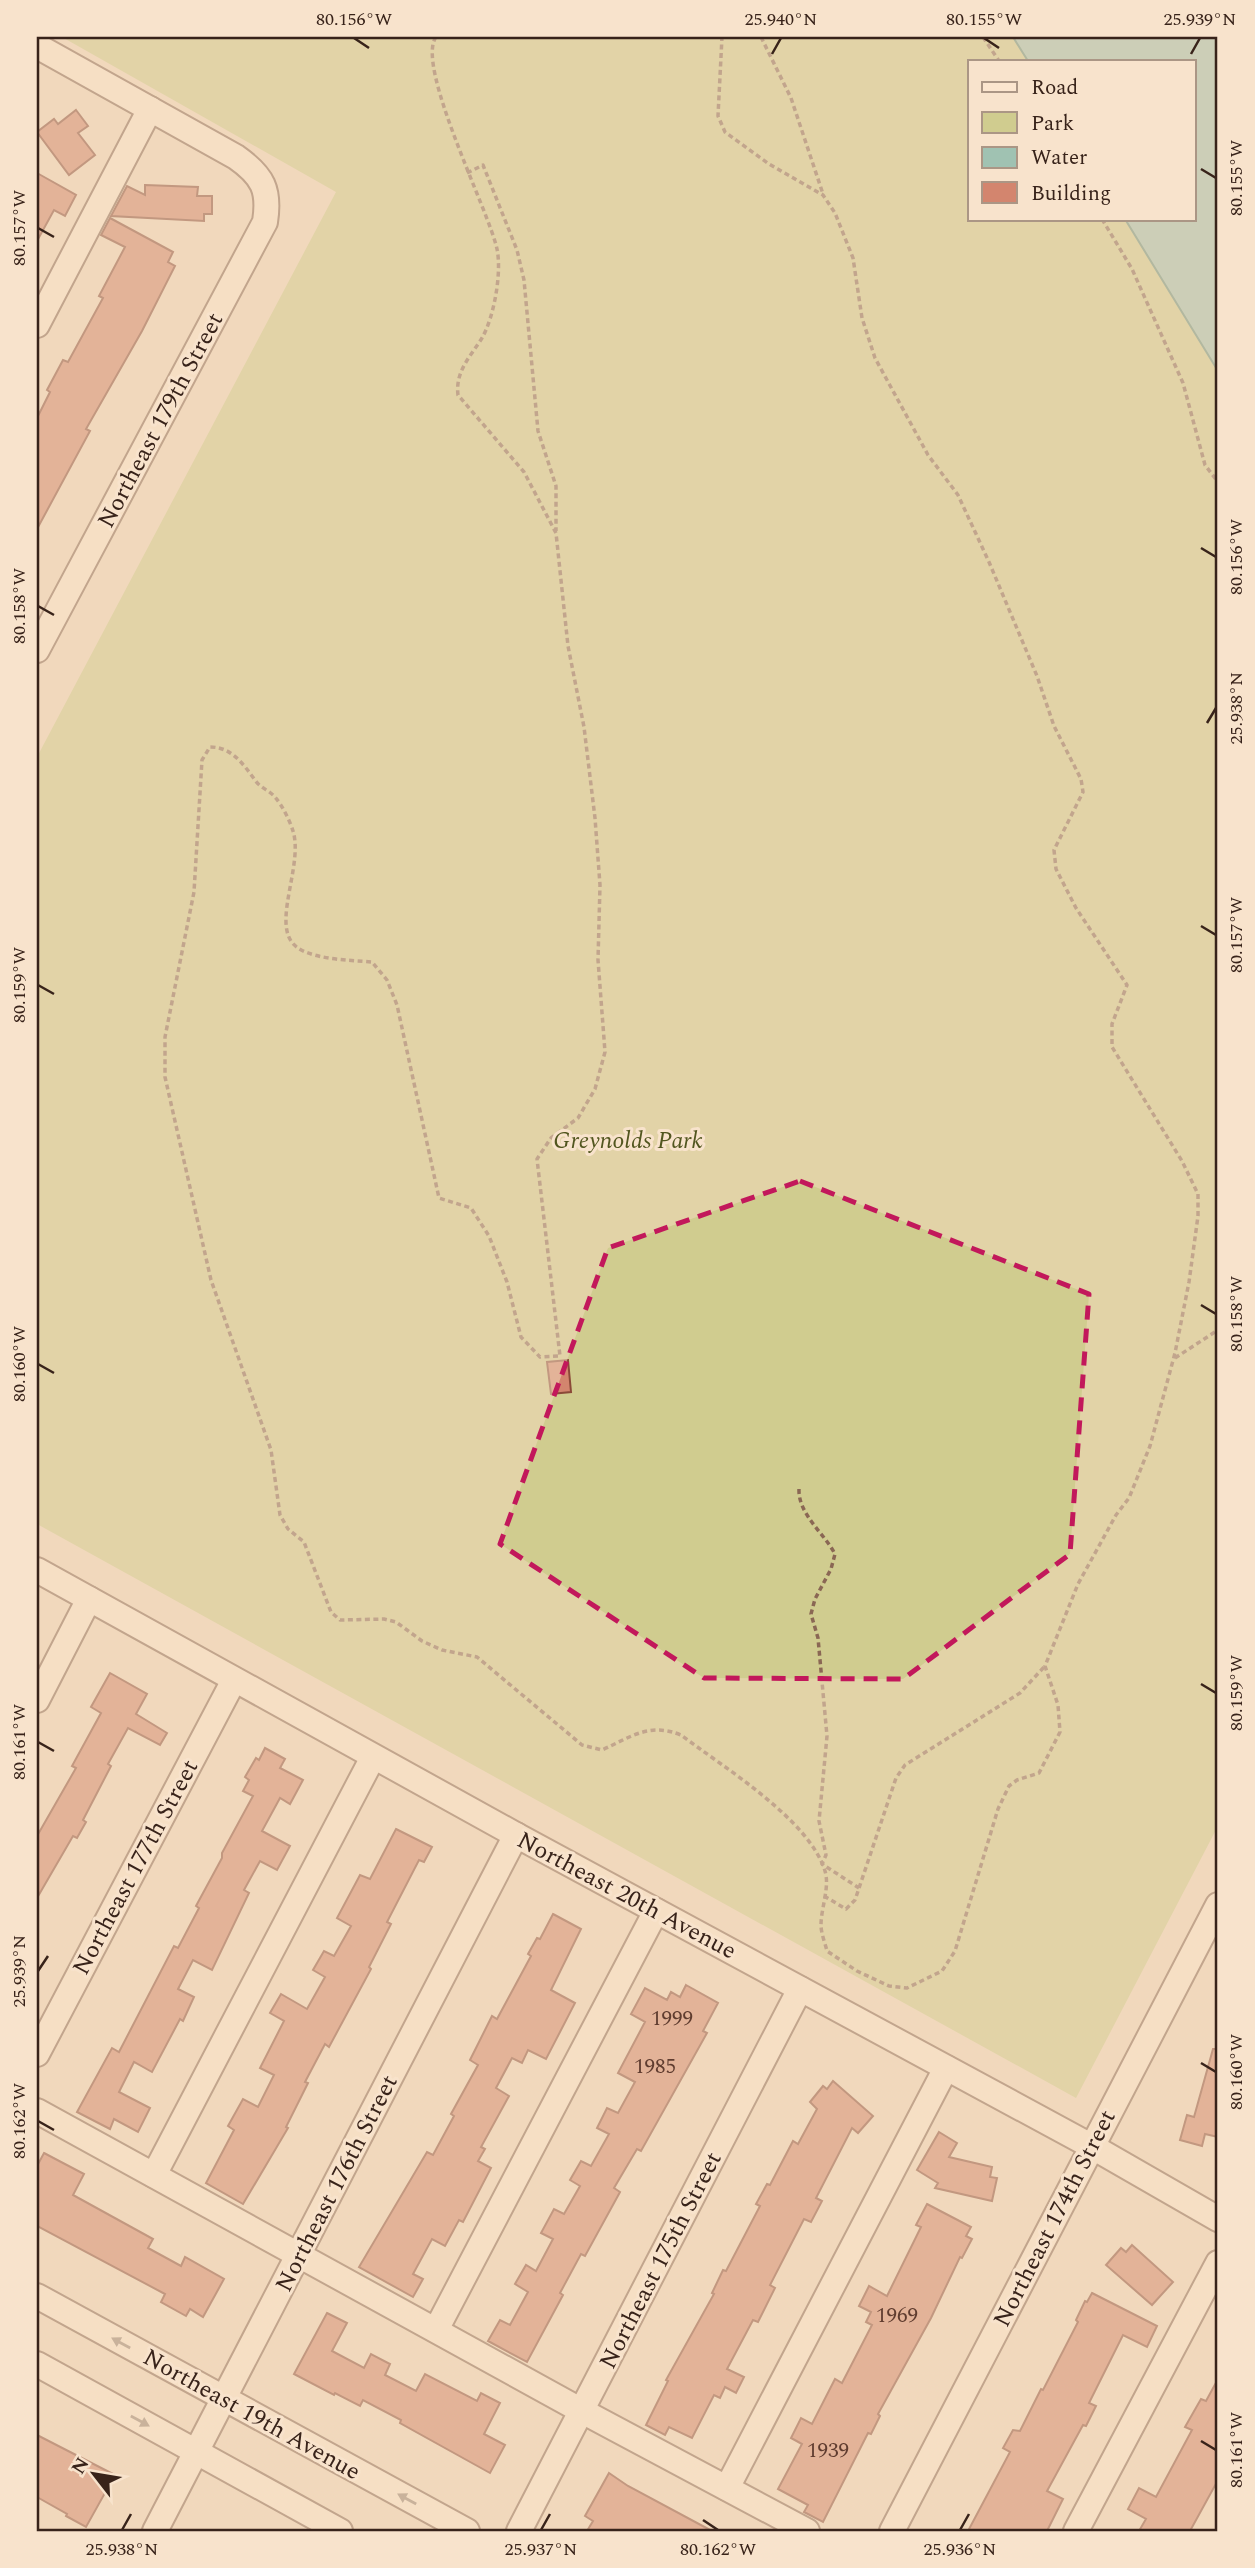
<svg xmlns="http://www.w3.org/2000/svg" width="1255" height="2568" font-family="Spectral,serif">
<rect width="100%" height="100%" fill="#f1d8bc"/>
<path fill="#d0cc8f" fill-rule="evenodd" d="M 62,37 L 1218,37 L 1218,1826 L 1076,2098 L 37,1524 L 37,757 L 336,192 ZM 970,61 L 1194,61 L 1194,219 L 970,219 Z"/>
<path fill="#a0c2b2" stroke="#67907e" stroke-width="2" d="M 1013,37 L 1218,37 L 1218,371 L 1125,219 L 1194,219 L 1194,61 L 1028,61 Z"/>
<g fill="#d3856e" stroke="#8b4938" stroke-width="2">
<path d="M 76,110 L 88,126 L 78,133 L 95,155 L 69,175 L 37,132 L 54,119 L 58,124 Z"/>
<path d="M 37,173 L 76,195 L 65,216 L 54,210 L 37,241 Z"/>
<path d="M 145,185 L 198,187 L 197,196 L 212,196 L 212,214 L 204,214 L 204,221 L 111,216 L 127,186 L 145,195 Z"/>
<path d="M 110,218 L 173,252 L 168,262 L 175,266 L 142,331 L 86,429 L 90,431 L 37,529 L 37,418 L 50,392 L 47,390 L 63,360 L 68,362 L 103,298 L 99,296 L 125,247 L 101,235 Z"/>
<path d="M 568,1360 L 571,1392 L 551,1394 L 547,1362 Z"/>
<path d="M 110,1673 L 147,1694 L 136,1714 L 167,1733 L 160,1745 L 128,1728 L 108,1764 L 111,1766 L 83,1820 L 86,1822 L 77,1838 L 73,1836 L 37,1898 L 37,1836 L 76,1768 L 72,1766 L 101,1713 L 91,1707 Z"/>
<path d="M 265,1748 L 285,1759 L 280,1768 L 303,1780 L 290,1804 L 280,1798 L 262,1831 L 290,1846 L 277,1870 L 260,1861 L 244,1890 L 249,1893 L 212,1970 L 193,1960 L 178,1989 L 194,1997 L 183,2021 L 180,2019 L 152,2072 L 134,2062 L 119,2092 L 150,2108 L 138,2132 L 114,2119 L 110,2129 L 77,2112 L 112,2048 L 119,2052 L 174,1946 L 178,1948 L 199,1908 L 196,1906 L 222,1858 L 222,1853 L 253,1796 L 243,1791 L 249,1780 L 245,1777 L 256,1758 L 259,1760 Z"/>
<path d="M 396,1829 L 432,1847 L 424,1862 L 419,1860 L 387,1922 L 391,1924 L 369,1967 L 371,1969 L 329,2047 L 325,2044 L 305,2082 L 308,2083 L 286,2127 L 288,2128 L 243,2204 L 206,2183 L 234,2130 L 228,2126 L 243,2099 L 258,2107 L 274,2075 L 260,2068 L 284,2021 L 270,2013 L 281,1994 L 307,2009 L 325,1977 L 313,1970 L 324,1951 L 334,1956 L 351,1926 L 337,1918 L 360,1875 L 370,1879 Z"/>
<path d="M 553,1914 L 581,1929 L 551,1990 L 575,2003 L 546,2059 L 528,2050 L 522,2063 L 512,2058 L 496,2088 L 509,2096 L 481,2147 L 485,2149 L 478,2161 L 491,2168 L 463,2222 L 459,2220 L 445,2246 L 432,2239 L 413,2274 L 423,2279 L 413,2297 L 359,2267 L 427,2152 L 433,2155 L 454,2116 L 451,2114 L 478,2065 L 470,2060 L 492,2016 L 497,2019 L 531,1956 L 528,1954 L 537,1938 L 540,1939 Z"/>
<path d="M 686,1985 L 718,2003 L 703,2031 L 707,2033 L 641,2151 L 637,2149 L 614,2188 L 620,2192 L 585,2256 L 581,2254 L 560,2293 L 563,2295 L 527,2362 L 488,2341 L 500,2320 L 510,2325 L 528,2292 L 515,2284 L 526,2265 L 536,2271 L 553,2239 L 541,2233 L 554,2209 L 564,2214 L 580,2186 L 570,2180 L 581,2161 L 591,2166 L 609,2134 L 597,2128 L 607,2108 L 618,2113 L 635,2082 L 618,2073 L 645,2022 L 631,2014 L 645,1988 L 667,2000 L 671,1992 L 680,1997 Z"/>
<path d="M 1213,2049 L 1218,2049 L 1218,2137 L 1205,2134 L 1202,2146 L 1180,2140 L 1187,2115 L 1194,2117 Z"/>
<path d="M 833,2081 L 873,2116 L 858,2133 L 852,2128 L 816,2198 L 822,2201 L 811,2222 L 804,2219 L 770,2285 L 775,2288 L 758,2322 L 753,2320 L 727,2369 L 744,2377 L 736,2393 L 725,2387 L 720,2398 L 714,2395 L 692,2438 L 669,2427 L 665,2435 L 646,2425 L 668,2381 L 666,2380 L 714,2294 L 712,2293 L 723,2270 L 726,2271 L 760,2206 L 756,2204 L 767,2184 L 770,2185 L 793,2141 L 798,2144 L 817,2109 L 810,2102 L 823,2086 L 827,2089 Z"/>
<path d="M 939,2132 L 957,2143 L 949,2157 L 992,2167 L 990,2177 L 997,2178 L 992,2201 L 935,2188 L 938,2183 L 917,2170 Z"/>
<path d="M 44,2153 L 84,2174 L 73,2195 L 153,2239 L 148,2248 L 181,2266 L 185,2257 L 224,2279 L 203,2317 L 190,2309 L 186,2316 L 161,2302 L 165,2294 L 37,2226 L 37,2166 Z"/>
<path d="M 927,2204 L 971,2227 L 966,2236 L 972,2239 L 962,2258 L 960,2257 L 931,2318 L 878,2414 L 880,2416 L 871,2434 L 868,2433 L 823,2522 L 804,2512 L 808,2505 L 778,2489 L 802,2444 L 791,2438 L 801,2418 L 812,2424 L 835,2379 L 842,2383 L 872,2325 L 866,2322 L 871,2312 L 859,2306 L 869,2286 L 887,2296 L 921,2227 L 916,2225 Z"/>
<path d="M 1132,2245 L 1173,2282 L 1152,2305 L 1106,2265 L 1121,2248 L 1126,2252 Z"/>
<path d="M 1092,2293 L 1157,2326 L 1147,2347 L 1123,2335 L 1089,2403 L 1096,2406 L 1086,2426 L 1083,2425 L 1047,2491 L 1063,2499 L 1047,2531 L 968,2531 L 1010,2452 L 1003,2448 L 1013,2430 L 1020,2431 L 1041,2389 L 1043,2390 L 1078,2322 L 1076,2320 L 1085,2301 L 1087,2302 Z"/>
<path d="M 327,2313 L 347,2323 L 332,2351 L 364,2368 L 371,2354 L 390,2364 L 385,2375 L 416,2391 L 425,2374 L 477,2401 L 481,2393 L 500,2403 L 484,2434 L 505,2445 L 490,2473 L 400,2423 L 401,2420 L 363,2400 L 360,2406 L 335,2393 L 334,2395 L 294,2374 Z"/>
<path d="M 1218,2379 L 1218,2480 L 1190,2531 L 1139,2531 L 1146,2519 L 1128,2509 L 1139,2488 L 1156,2497 L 1192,2430 L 1185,2427 L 1201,2399 L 1206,2401 Z"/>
<path d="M 37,2435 L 115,2475 L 86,2527 L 66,2516 L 67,2514 L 37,2497 Z"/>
<path d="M 609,2473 L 628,2486 L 712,2531 L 587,2531 L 593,2521 L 585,2516 Z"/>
</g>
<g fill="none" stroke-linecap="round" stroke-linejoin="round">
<defs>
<g id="minor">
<path d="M 37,46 L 236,157 C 263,176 270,190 265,222 L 37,650"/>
<path d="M 37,325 L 150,109"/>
<path d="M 37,1570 L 516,1835 L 1091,2146 L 1218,2219"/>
<path d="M 37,1700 L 89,1599"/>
<path d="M 37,2054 L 234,1680"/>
<path d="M 37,2111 L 582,2411 L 807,2531"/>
<path d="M 154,2175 L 373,1757"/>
<path d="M 37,2296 L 467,2531"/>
<path d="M 436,2330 L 656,1911"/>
<path d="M 37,2364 L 340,2531"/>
<path d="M 727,2488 L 946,2068"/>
<path d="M 155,2531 L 516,1835"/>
<path d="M 519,2531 L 800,1989"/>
<path d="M 892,2531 L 1218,1905"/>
<path d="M 1076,2531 L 1218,2263"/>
</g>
</defs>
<use href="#minor" stroke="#8a6754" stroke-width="28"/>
<g stroke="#8a6754" stroke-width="3.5" stroke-dasharray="5 3.5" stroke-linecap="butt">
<path d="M 436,37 C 415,66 489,211 497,249 C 502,273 494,317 482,338 C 471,356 455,371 458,395 L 524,472 L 556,533 L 568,646 L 584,727 L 595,818 L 600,885 L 598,960 L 605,1052 L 595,1089 L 578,1118 L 551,1138 L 537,1159 L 560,1356 L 540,1357 L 521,1337 L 507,1282 L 489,1236 L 471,1208 L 439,1198 L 397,1005 L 387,980 L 372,962 C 350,960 303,960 291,941 C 275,917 303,863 293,831 C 290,821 282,805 275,797 C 269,790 260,788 255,780 C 243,764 232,747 210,747 L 202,760 L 194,892 L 165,1037 L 165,1077 L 211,1280 L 271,1450 L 280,1515 L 288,1529 L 304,1542 L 331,1612 L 340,1620 L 384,1619 L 396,1622 L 422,1641 L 442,1650 L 477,1657 L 582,1745 L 602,1750 C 631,1737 649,1722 681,1735 C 723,1767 809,1819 825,1871 C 830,1887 821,1908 821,1925 C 821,1933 825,1943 827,1951 L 857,1971 L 889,1986 L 907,1988 L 942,1971 L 955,1951 L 998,1809 L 1009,1786 L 1017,1780 L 1039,1773 L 1060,1732 L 1058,1705 L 1045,1666 L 1078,1584 L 1116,1515 L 1129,1498 L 1150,1446 L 1175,1353 L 1189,1282 L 1198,1216 L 1198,1194 L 1182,1161 L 1112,1047 L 1112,1024 L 1127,985 L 1076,908 L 1056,869 L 1054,850 L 1083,792 L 1081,779 L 1054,726 L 1037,676 L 989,562 L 958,495 L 928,455 L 875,358 L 862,318 L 853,258 L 835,213 L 823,195 L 769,164 L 725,132 L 718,116 L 722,37"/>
<path d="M 761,37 L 791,98 L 823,194"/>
<path d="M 983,37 L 999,61"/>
<path d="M 467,173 L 483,165 L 517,250 L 524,280 L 538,431 L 556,486 L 556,531"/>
<path d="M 1102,219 L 1132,269 L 1183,383 L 1205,465 L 1218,482"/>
<path d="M 1175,1358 L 1218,1330"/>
<path d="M 799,1489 C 798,1514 824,1533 835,1554 L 831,1569 L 815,1599 L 811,1614 L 818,1638 L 827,1736 L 819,1821 L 826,1855 L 822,1864 L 859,1888"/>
<path d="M 824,1896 L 846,1909 L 855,1900 L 896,1778 L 905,1765 L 1020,1693 L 1045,1666"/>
</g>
<use href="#minor" stroke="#fce6cf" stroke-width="24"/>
</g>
<defs><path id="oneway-solid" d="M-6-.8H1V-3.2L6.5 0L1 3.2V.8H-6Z" transform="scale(1.75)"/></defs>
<g fill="#9a8474">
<use href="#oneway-solid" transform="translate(121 2343) rotate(-151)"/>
<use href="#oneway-solid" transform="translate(140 2421) rotate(29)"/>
<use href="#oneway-solid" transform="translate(407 2499) rotate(-151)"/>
</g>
<path d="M0 0H1255V2568H0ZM 800,1181 L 1089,1294 L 1070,1554 L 903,1679 L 704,1678 L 500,1544 L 608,1248 Z" fill="#f1d8bc" fill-opacity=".55" fill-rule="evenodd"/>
<path fill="none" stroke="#c2185b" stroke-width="5" stroke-dasharray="14 9" stroke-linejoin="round" d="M 800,1181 L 1089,1294 L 1070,1554 L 903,1679 L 704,1678 L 500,1544 L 608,1248 Z"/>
<path fill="none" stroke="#38231a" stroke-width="2.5" d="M 354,38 L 369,48M 984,38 L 999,48M 772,54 L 781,38M 1191,54 L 1200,38M 1201,169 L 1216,178M 38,228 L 54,237M 1201,548 L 1216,557M 38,606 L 54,615M 1207,723 L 1216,708M 1201,926 L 1216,935M 38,985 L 54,994M 1201,1305 L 1216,1314M 38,1364 L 54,1373M 1201,1684 L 1216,1693M 38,1742 L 54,1751M 38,1971 L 48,1956M 1201,2063 L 1216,2072M 38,2121 L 54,2130M 1201,2441 L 1216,2450M 703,2520 L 718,2530M 122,2530 L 131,2514M 541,2530 L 550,2514M 960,2530 L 969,2514"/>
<g text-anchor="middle" stroke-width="6" stroke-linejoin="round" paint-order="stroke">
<g font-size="21" fill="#5f3c2f">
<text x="672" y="2025">1999</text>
<text x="655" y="2073">1985</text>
<text x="897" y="2322">1969</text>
<text x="828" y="2457">1939</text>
</g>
<g font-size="24" fill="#38231a" stroke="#f8e3cc">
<text transform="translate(160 420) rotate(-62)" y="8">Northeast 179th Street</text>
<text transform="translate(135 1867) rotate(-62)" y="8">Northeast 177th Street</text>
<text transform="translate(627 1895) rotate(28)" y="8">Northeast 20th Avenue</text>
<text transform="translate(336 2183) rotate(-63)" y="8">Northeast 176th Street</text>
<text transform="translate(1054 2218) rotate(-63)" y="8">Northeast 174th Street</text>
<text transform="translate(660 2260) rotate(-63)" y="8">Northeast 175th Street</text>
<text transform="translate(252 2414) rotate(29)" y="8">Northeast 19th Avenue</text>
</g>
<g font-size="24" font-style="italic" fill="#52561f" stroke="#f8e3cc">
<text x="628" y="1148">Greynolds Park</text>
</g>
</g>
<rect width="1255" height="2568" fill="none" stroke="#f8e3cc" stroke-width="77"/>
<rect x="968" y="60" width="228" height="161" fill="#f8e3cc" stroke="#ab9685" stroke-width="2"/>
<rect x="982" y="82" width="35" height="10" fill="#fce6cf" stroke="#ab9685" stroke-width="2"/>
<text x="1031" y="94" font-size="21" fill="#38231a">Road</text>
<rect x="982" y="112" width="35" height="21" fill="#d0cc8f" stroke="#ab9685" stroke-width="2"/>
<text x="1031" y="130" font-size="21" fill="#38231a">Park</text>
<rect x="982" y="147" width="35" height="21" fill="#a0c2b2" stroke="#ab9685" stroke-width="2"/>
<text x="1031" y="164" font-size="21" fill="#38231a">Water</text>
<rect x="982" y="182" width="35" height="21" fill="#d3856e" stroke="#ab9685" stroke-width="2"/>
<text x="1031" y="200" font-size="21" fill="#38231a">Building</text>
<g transform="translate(94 2474) rotate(301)" stroke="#f8e3cc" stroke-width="5" paint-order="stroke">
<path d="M0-5L12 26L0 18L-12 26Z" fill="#38231a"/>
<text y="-10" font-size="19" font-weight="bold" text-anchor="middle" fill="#38231a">N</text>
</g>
<rect x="38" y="38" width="1178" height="2492" fill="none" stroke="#38231a" stroke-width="2.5"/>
<g font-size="18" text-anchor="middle" fill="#38231a">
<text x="354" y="25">80.156°W</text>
<text x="781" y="25">25.940°N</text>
<text x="984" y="25">80.155°W</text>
<text x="1200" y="25">25.939°N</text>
<text transform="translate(1236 178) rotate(-90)" y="6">80.155°W</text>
<text transform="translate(19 228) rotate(-90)" y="6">80.157°W</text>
<text transform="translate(1236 557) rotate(-90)" y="6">80.156°W</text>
<text transform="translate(19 606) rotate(-90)" y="6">80.158°W</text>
<text transform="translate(1236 708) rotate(-90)" y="6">25.938°N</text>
<text transform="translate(1236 935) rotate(-90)" y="6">80.157°W</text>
<text transform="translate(19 985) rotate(-90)" y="6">80.159°W</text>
<text transform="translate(1236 1314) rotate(-90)" y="6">80.158°W</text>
<text transform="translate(19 1364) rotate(-90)" y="6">80.160°W</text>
<text transform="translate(1236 1693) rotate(-90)" y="6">80.159°W</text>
<text transform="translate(19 1742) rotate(-90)" y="6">80.161°W</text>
<text transform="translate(19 1971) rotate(-90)" y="6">25.939°N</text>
<text transform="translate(1236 2072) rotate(-90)" y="6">80.160°W</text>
<text transform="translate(19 2121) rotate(-90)" y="6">80.162°W</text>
<text transform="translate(1236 2450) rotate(-90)" y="6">80.161°W</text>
<text x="122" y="2555">25.938°N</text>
<text x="541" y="2555">25.937°N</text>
<text x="718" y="2555">80.162°W</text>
<text x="960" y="2555">25.936°N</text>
</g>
</svg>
